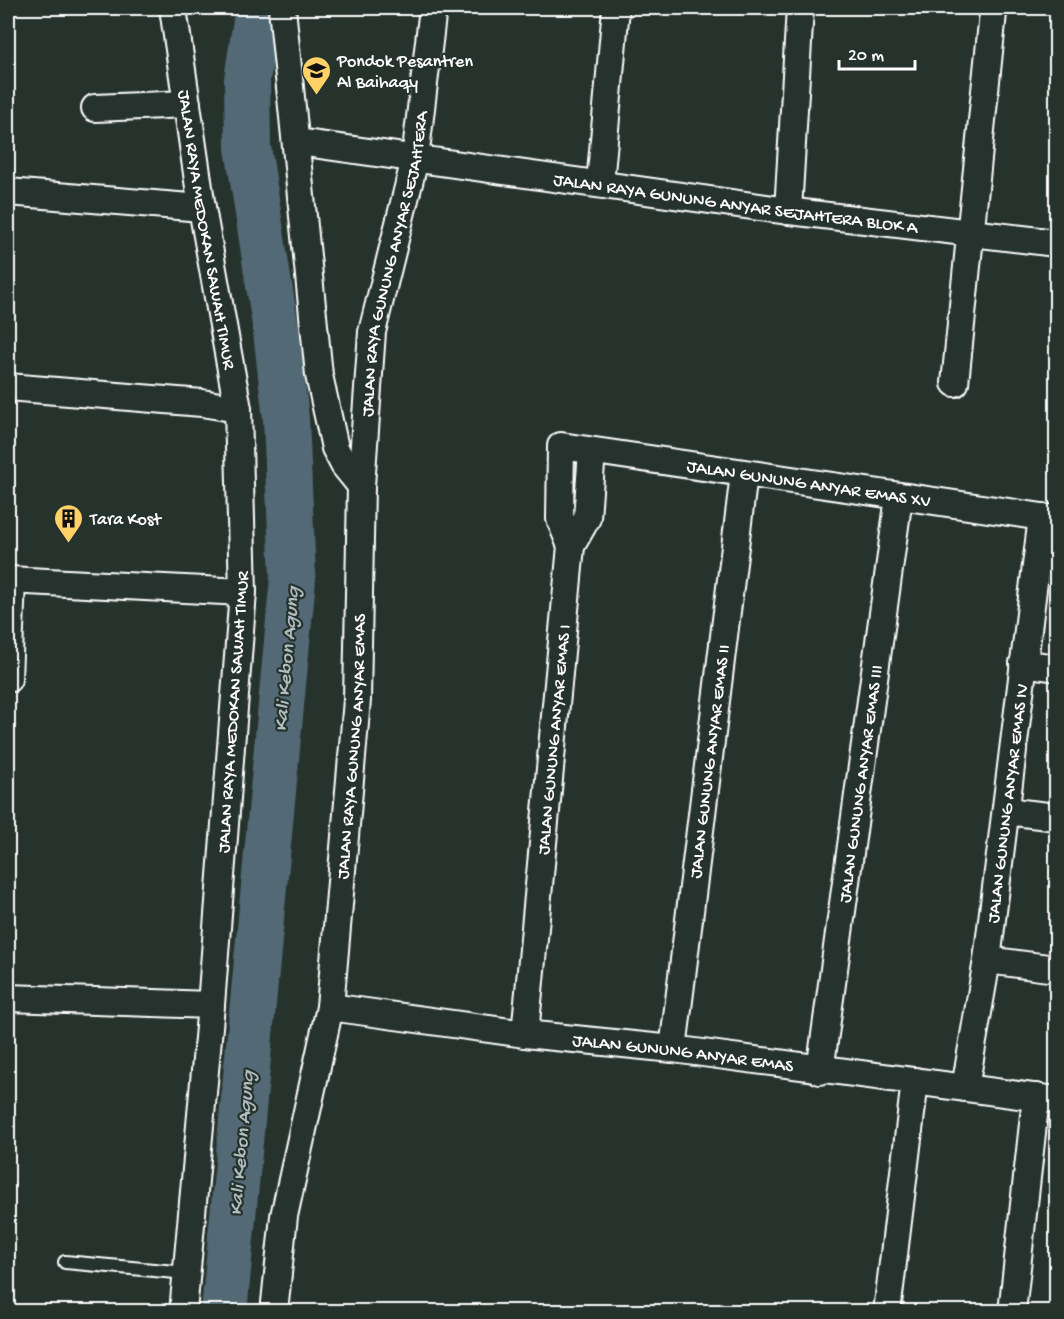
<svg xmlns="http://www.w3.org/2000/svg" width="1064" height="1319" font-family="'Gochi Hand',sans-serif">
<rect width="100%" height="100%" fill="#26332d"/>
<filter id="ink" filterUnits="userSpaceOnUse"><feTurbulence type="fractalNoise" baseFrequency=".0167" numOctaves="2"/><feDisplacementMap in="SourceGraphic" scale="12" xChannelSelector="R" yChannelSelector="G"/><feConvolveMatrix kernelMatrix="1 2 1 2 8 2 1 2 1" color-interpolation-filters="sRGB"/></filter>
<g filter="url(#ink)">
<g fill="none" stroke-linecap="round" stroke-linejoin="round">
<path stroke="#526a76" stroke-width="46" d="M 224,1312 L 293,578 L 286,419 L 276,331 L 248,147 L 247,80 L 258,8"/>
<defs>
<path id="service" d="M 65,1262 L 187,1273"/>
<g id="minor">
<path id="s1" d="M 173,8 L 202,208 L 238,409 L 243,592 L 211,1005 L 183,1312"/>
<path d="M 282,8 L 319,375 L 335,448 L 344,465 L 361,486"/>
<path d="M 95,108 L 187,104"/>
<path id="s2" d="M 298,142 L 788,211 L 1056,243"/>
<path d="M 600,184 L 616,8"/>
<path d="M 8,192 L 202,208"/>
<path d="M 788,211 L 800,8"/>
<path d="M 955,383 L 993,13"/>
<path d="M 8,387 L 202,403 L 238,409"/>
<path d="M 571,546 L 587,518 L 592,451"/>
<path d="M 8,580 L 243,592"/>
<path d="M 1023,663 L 1056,668"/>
<path d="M 8,679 L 12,580"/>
<path d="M 1006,811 L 1056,817"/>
<path d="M 987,960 L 1056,969"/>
<path d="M 8,998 L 211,1005"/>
<path id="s3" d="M 330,1007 L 525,1034 L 673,1049 L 1056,1100"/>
<path id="s4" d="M 525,1034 L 571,546 L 560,519 L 561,446 L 1056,519"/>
<path id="s5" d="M 673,1049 L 744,474"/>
<path id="s6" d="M 820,1071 L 899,497"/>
<path id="s7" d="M 965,1088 L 987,960 L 1042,517"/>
<path id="s8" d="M 274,1312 L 284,1216 L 330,1007 L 357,700 L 361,486 L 372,332 L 415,159 L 433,8"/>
<path d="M 887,1312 L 915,1081"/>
<path d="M 1012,1312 L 1036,1097"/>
</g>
</defs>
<use href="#service" stroke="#fff" stroke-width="16"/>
<use href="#minor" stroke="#fff" stroke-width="30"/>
<use href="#service" stroke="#26332d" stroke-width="12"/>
<use href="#minor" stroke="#26332d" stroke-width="26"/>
</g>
</g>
<defs>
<symbol id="school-pin" viewBox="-11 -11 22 30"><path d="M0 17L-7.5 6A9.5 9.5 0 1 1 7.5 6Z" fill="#ffd166" stroke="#26332d"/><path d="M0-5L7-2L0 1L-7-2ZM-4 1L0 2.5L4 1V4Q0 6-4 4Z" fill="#111"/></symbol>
<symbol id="building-pin" viewBox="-11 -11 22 30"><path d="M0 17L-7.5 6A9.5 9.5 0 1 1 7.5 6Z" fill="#ffd166" stroke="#26332d"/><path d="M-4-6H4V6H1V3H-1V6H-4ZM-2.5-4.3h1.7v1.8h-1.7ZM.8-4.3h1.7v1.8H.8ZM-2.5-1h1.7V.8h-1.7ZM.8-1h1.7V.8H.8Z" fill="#111"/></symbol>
</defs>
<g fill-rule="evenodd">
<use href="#school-pin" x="300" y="54" width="33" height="45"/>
<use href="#building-pin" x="52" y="502" width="33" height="45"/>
</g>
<g text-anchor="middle" stroke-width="4.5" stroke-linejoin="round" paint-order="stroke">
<g font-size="18" fill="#fff" stroke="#26332d" text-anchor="start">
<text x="337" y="66">Pondok Pesantren<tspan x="337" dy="21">Al Baihaqy</tspan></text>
<text x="90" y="524">Tara Kost</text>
</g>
<g font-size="18" fill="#fff" stroke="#26332d">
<text dy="6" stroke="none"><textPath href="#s2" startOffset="442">JALAN RAYA GUNUNG ANYAR SEJAHTERA BLOK A</textPath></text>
<text dy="6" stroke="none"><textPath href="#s1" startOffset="224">JALAN RAYA MEDOKAN SAWAH TIMUR</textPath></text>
<text dy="6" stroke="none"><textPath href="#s8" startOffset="1058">JALAN RAYA GUNUNG ANYAR SEJAHTERA</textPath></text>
<text dy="6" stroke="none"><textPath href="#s4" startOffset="843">JALAN GUNUNG ANYAR EMAS XV</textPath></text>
<text transform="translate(232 712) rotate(-86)" y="6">JALAN RAYA MEDOKAN SAWAH TIMUR</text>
<text dy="6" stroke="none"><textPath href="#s4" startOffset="296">JALAN GUNUNG ANYAR EMAS I</textPath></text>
<text dy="6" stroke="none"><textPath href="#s8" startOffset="572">JALAN RAYA GUNUNG ANYAR EMAS</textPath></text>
<text dy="6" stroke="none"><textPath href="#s5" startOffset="290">JALAN GUNUNG ANYAR EMAS II</textPath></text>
<text dy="6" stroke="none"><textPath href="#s6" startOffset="290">JALAN GUNUNG ANYAR EMAS III</textPath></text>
<text dy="6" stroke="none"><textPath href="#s7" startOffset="288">JALAN GUNUNG ANYAR EMAS IV</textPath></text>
<text dy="6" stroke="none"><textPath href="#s3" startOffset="356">JALAN GUNUNG ANYAR EMAS</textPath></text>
</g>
<g font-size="20" font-style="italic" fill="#b1bcc1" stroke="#26332d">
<text transform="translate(285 659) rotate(-85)" y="7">Kali Kebon Agung</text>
<text transform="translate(240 1143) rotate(-85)" y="7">Kali Kebon Agung</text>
</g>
</g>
<rect width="1064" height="1319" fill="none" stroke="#26332d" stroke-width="30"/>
<rect x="15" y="15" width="1034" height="1289" fill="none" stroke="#fff" stroke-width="2" filter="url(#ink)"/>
<path d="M839 60v9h76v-9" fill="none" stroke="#ffffff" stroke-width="3"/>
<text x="848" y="60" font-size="18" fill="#ffffff" stroke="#26332d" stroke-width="4.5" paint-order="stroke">20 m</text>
</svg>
